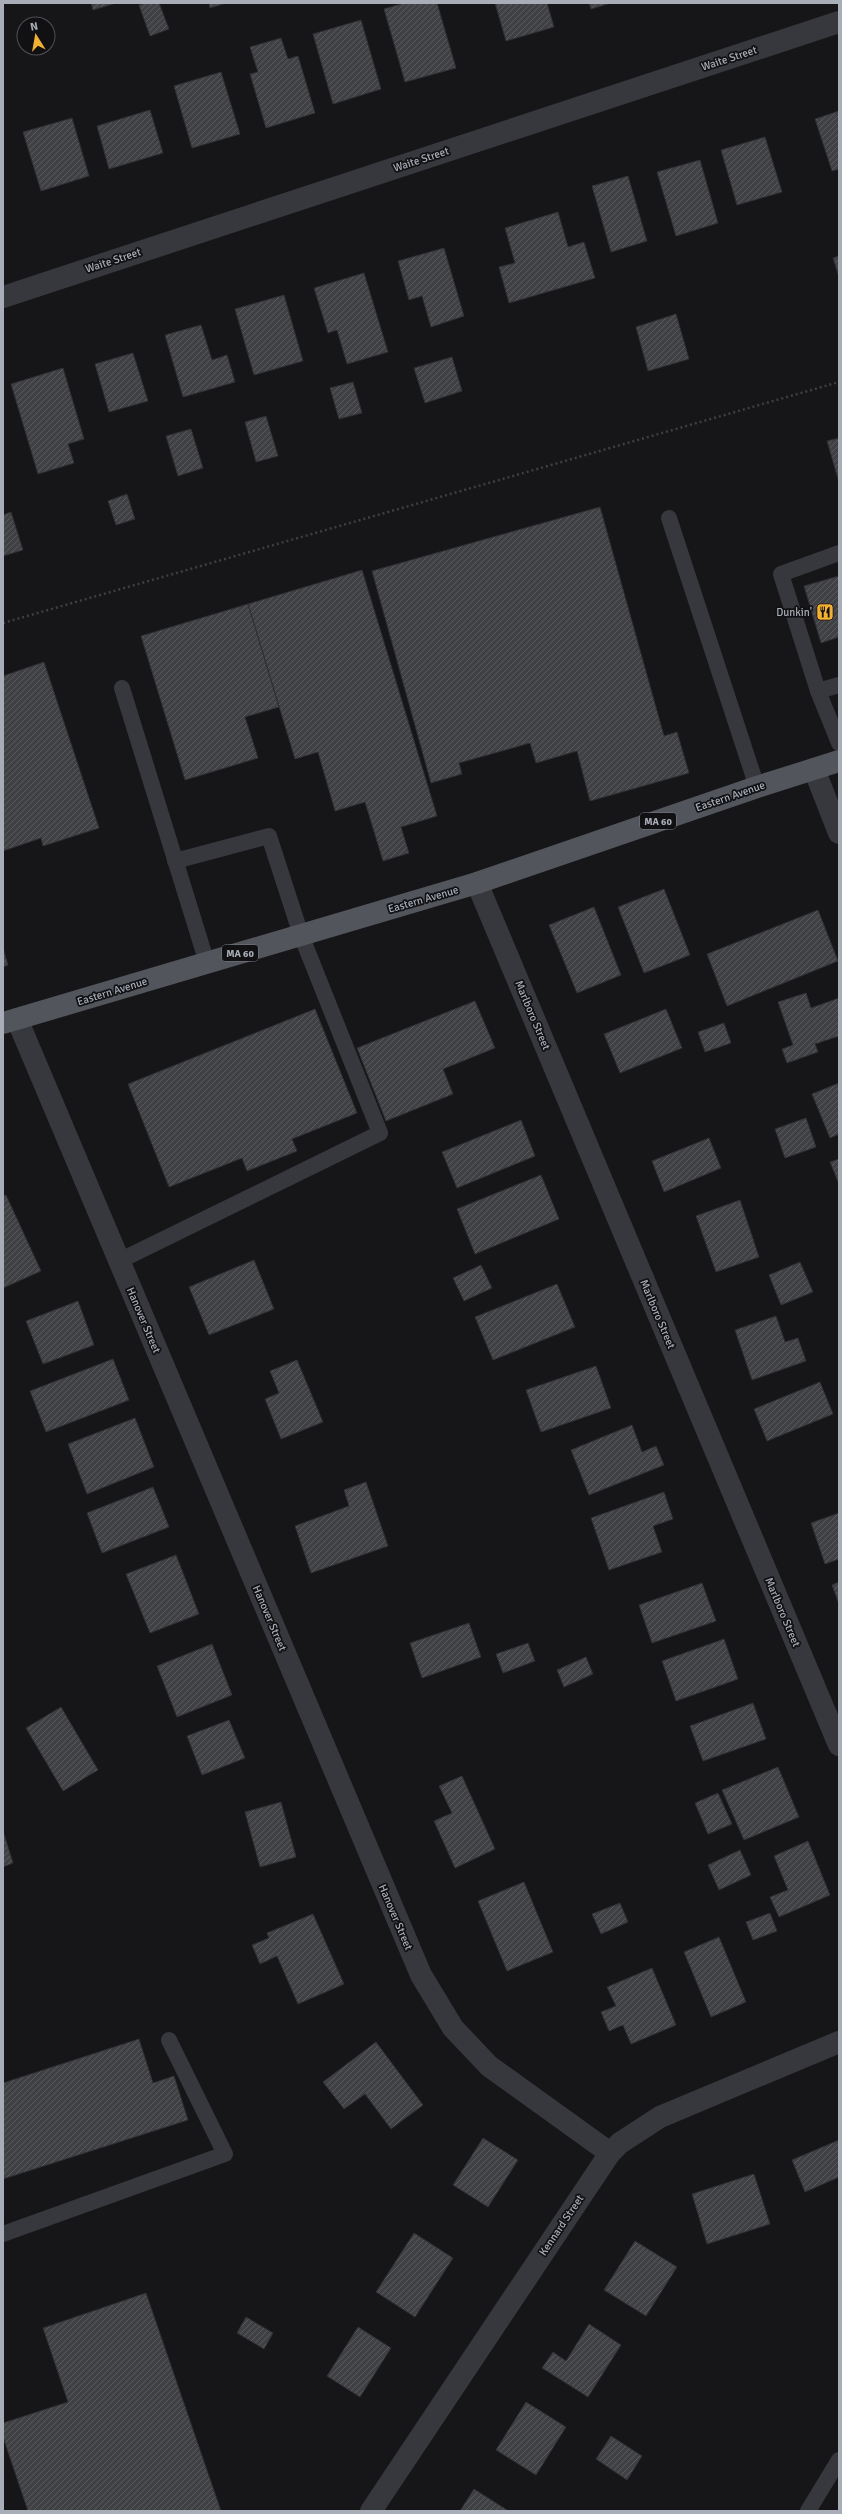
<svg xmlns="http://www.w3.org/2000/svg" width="842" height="2514" font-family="Signika,sans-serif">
<defs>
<pattern id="building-hatch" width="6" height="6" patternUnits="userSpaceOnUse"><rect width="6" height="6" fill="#404145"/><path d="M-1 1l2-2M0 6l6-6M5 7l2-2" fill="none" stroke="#595a5e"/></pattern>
</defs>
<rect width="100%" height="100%" fill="#161618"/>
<g fill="url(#building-hatch)" stroke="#303034">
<path d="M 91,3 L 116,3 L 93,10 Z"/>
<path d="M 145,3 L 159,3 L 169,29 L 150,36 L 139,5 Z"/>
<path d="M 209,3 L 226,3 L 210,8 Z"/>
<path d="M 404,3 L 437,3 L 456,68 L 405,82 L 384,9 Z"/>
<path d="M 495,3 L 547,3 L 554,27 L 506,41 Z"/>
<path d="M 589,3 L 611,3 L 591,9 Z"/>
<path d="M 361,20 L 381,89 L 333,104 L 313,34 Z"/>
<path d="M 281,38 L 288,59 L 298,56 L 315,113 L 266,128 L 250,74 L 258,72 L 250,47 Z"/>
<path d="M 221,72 L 240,134 L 192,148 L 174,86 Z"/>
<path d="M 150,110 L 163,153 L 109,169 L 97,126 Z"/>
<path d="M 839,111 L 839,169 L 832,171 L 815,119 Z"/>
<path d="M 72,118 L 89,176 L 41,191 L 23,132 Z"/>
<path d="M 765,137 L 782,192 L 737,205 L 721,150 Z"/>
<path d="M 700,160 L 718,223 L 676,236 L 657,172 Z"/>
<path d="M 628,176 L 647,241 L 611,252 L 592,186 Z"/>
<path d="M 558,212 L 568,247 L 584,242 L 595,278 L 509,303 L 499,267 L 515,263 L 505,228 Z"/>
<path d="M 444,248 L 464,316 L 431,327 L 422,296 L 409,300 L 398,261 Z"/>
<path d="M 839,256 L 839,277 L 833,258 Z"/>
<path d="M 364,273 L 388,352 L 347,364 L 337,330 L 328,333 L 314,288 Z"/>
<path d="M 284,295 L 303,361 L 254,375 L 235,309 Z"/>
<path d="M 676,314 L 689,359 L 648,371 L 636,327 Z"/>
<path d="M 201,325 L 212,360 L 227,355 L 235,382 L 183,397 L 165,335 Z"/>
<path d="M 133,353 L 148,401 L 109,412 L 95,364 Z"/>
<path d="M 452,357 L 462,391 L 425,403 L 414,368 Z"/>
<path d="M 63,368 L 84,439 L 68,444 L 74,463 L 38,474 L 11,384 Z"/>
<path d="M 353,382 L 362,413 L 339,419 L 330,388 Z"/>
<path d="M 266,416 L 278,456 L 256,462 L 245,422 Z"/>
<path d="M 191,429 L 203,468 L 178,476 L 166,436 Z"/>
<path d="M 839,438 L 839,482 L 827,441 Z"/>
<path d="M 127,494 L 135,519 L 116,525 L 108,501 Z"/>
<path d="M 600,507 L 664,736 L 677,732 L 689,773 L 590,801 L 577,751 L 536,763 L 530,743 L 459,763 L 462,774 L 431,783 L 372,571 Z"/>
<path d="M 11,512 L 23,550 L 3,556 L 3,515 Z"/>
<path d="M 362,570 L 437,816 L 401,827 L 409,853 L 383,861 L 365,802 L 335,811 L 318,752 L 295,759 L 248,604 Z"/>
<path d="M 839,576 L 839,637 L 821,643 L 804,586 Z"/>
<path d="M 248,604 L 279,707 L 245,717 L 258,758 L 185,780 L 141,636 Z"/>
<path d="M 44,662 L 99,828 L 43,846 L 41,838 L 3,851 L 3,676 Z"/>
<path d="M 664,889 L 690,955 L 644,973 L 618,907 Z"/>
<path d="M 594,907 L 621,975 L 577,993 L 549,925 Z"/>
<path d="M 818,910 L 838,961 L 727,1006 L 707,954 Z"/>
<path d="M 3,948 L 8,965 L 3,967 Z"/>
<path d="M 806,993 L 811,1008 L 839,998 L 839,1036 L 815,1044 L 818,1052 L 787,1063 L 782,1049 L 793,1045 L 778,1002 Z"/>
<path d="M 475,1001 L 495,1048 L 443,1069 L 453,1094 L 386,1121 L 357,1048 Z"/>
<path d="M 315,1009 L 357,1113 L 292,1139 L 297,1151 L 247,1171 L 242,1158 L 169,1187 L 128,1084 Z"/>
<path d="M 666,1009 L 682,1048 L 620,1073 L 604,1034 Z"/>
<path d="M 724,1023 L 731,1043 L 705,1052 L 698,1032 Z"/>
<path d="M 839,1083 L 839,1134 L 830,1138 L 812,1094 Z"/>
<path d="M 806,1118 L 816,1147 L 785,1158 L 775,1129 Z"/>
<path d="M 521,1120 L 535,1156 L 457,1188 L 442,1152 Z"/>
<path d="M 709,1138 L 721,1168 L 664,1192 L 652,1161 Z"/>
<path d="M 839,1159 L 839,1184 L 830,1162 Z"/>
<path d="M 541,1175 L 559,1219 L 475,1254 L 457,1209 Z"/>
<path d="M 6,1195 L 41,1271 L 3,1288 L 3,1196 Z"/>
<path d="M 740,1200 L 759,1257 L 716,1272 L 696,1216 Z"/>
<path d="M 254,1260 L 274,1309 L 209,1335 L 189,1287 Z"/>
<path d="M 800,1262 L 813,1292 L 781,1305 L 769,1275 Z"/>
<path d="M 481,1265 L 492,1288 L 464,1301 L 453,1278 Z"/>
<path d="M 557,1284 L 575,1327 L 493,1360 L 475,1317 Z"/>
<path d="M 78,1301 L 94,1345 L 43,1364 L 26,1321 Z"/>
<path d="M 776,1316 L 785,1342 L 798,1338 L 806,1361 L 752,1380 L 735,1330 Z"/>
<path d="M 113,1359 L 129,1400 L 46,1432 L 30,1391 Z"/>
<path d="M 297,1360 L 323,1422 L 281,1439 L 265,1399 L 279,1393 L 270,1371 Z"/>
<path d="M 596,1366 L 611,1408 L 541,1432 L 526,1390 Z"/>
<path d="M 820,1382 L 833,1414 L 767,1441 L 754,1409 Z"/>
<path d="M 135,1418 L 154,1467 L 87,1494 L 68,1444 Z"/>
<path d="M 632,1425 L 642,1452 L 656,1446 L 664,1465 L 589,1495 L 571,1450 Z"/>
<path d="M 366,1482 L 388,1546 L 311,1573 L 295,1526 L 349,1506 L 344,1490 Z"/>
<path d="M 153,1487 L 169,1527 L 102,1553 L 87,1513 Z"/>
<path d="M 664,1492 L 673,1519 L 653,1526 L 662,1552 L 609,1570 L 591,1518 Z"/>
<path d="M 839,1513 L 839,1559 L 825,1564 L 811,1523 Z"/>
<path d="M 176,1555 L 199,1614 L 150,1633 L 126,1574 Z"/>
<path d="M 839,1582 L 839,1604 L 832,1585 Z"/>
<path d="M 702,1583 L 716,1621 L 652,1643 L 639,1605 Z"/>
<path d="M 469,1623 L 481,1657 L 422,1678 L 410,1643 Z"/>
<path d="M 724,1639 L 738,1679 L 676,1701 L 662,1661 Z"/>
<path d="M 528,1643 L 535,1661 L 503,1673 L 496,1654 Z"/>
<path d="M 212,1644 L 232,1695 L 177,1717 L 157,1666 Z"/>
<path d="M 586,1657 L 593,1674 L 564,1687 L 557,1670 Z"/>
<path d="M 753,1703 L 766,1739 L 703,1761 L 690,1726 Z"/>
<path d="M 61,1707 L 98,1770 L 63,1791 L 26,1728 Z"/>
<path d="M 229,1720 L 245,1758 L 202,1775 L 187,1736 Z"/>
<path d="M 778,1767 L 799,1817 L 744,1840 L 722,1790 Z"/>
<path d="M 462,1776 L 495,1849 L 455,1868 L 434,1821 L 452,1813 L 439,1786 Z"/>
<path d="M 718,1793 L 732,1824 L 708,1834 L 695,1803 Z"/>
<path d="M 281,1802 L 296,1857 L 260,1867 L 245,1812 Z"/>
<path d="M 3,1831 L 13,1863 L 3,1867 Z"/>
<path d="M 808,1841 L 830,1895 L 779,1917 L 770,1897 L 788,1890 L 774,1856 Z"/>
<path d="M 740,1850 L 751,1875 L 719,1890 L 708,1865 Z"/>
<path d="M 524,1882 L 553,1952 L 507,1971 L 478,1901 Z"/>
<path d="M 620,1903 L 628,1922 L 601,1934 L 592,1914 Z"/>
<path d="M 770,1913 L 777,1931 L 753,1940 L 746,1922 Z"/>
<path d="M 313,1914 L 344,1984 L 298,2004 L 277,1956 L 260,1964 L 252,1945 L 269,1938 L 267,1933 Z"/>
<path d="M 719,1937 L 746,2002 L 711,2017 L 684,1952 Z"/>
<path d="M 652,1968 L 676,2025 L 631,2044 L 623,2025 L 609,2031 L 601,2012 L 616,2006 L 607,1987 Z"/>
<path d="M 139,2039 L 153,2083 L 174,2076 L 188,2120 L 3,2179 L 3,2083 Z"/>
<path d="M 376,2042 L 423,2105 L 391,2129 L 365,2094 L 344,2109 L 323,2082 Z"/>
<path d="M 483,2138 L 518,2160 L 488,2207 L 453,2185 Z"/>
<path d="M 839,2140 L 839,2177 L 805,2192 L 792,2160 Z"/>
<path d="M 754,2174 L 770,2224 L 707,2244 L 692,2194 Z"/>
<path d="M 414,2233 L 453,2258 L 415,2317 L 376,2292 Z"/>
<path d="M 635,2241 L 677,2267 L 646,2316 L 604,2290 Z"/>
<path d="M 146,2293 L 221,2511 L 28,2511 L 3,2437 L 3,2423 L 68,2402 L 43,2328 Z"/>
<path d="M 246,2317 L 273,2333 L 264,2349 L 237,2333 Z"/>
<path d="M 589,2324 L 621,2345 L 588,2397 L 542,2368 L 553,2352 L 566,2361 Z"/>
<path d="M 358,2327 L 391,2348 L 360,2397 L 327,2376 Z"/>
<path d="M 526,2402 L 566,2427 L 536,2475 L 496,2450 Z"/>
<path d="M 611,2436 L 642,2456 L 627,2480 L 596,2459 Z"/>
<path d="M 474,2489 L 507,2510 L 506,2511 L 460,2511 Z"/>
</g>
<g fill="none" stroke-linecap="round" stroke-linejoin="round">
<path stroke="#3d3f44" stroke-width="2.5" stroke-dasharray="2 3" stroke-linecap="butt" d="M 3,623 L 839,382"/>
<g stroke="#37383d" stroke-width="16">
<path d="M 669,518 L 757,787"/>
<path d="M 839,553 L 781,574 L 818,691 L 839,743"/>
<path d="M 122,688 L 207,963"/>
<path d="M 818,691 L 839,685"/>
<path d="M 119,1261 L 380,1133 L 301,935 L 269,836 L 175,861"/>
<path d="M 3,2234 L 225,2154 L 169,2040"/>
<path d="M 808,2511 L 839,2460"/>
</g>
<g stroke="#37383d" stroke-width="22">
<path d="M 3,297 L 839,22"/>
<path d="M 814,769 L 839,833"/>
<path d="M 477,883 L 839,1745"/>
<path d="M 17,1019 L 421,1975 L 453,2028 L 489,2066 L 610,2153"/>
<path d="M 371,2511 L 610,2153 L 620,2143 L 660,2117 L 839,2042"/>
</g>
<path stroke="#53555c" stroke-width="22" d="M 3,1023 L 477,883 L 757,787 L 839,761"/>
</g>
<defs>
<symbol id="restaurant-square" viewBox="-11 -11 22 22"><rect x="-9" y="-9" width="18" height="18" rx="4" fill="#f2b134" stroke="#111113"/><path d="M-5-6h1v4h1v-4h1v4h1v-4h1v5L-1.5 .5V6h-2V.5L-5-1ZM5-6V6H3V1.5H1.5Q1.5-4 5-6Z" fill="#111"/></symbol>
</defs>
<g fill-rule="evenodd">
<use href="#restaurant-square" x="815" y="602" width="20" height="20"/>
</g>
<g text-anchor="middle" stroke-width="3.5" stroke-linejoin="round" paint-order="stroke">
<g fill="#111113" stroke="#7b7e86" stroke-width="1">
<rect x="640" y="813" width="36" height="16" rx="3"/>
<rect x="222" y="945" width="36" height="16" rx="3"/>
</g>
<g font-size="10" font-weight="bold" fill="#a8adb8">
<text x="658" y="825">MA 60</text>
<text x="240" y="957">MA 60</text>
</g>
<g font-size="11" fill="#a8adb8" stroke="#111113">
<text transform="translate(729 58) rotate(-18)" y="4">Waite Street</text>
<text transform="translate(421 159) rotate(-18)" y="4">Waite Street</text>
<text transform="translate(113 260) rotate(-18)" y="4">Waite Street</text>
<text transform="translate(730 796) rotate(-19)" y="4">Eastern Avenue</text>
<text transform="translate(423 899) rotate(-16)" y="4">Eastern Avenue</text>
<text transform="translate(112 991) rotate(-17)" y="4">Eastern Avenue</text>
<text transform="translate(533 1015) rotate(67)" y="4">Marlboro Street</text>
<text transform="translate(658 1314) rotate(67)" y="4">Marlboro Street</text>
<text transform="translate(144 1320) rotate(67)" y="4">Hanover Street</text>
<text transform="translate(783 1612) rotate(67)" y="4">Marlboro Street</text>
<text transform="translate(270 1618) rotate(67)" y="4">Hanover Street</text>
<text transform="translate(396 1917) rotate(67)" y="4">Hanover Street</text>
<text transform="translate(561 2225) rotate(-56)" y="4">Kennard Street</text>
</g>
<g font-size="11" fill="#a8adb8" stroke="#111113" text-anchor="end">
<text x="812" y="616">Dunkin'</text>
</g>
</g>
<rect width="842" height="2514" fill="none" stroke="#a8adb8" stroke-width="8"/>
<g transform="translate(36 36) rotate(349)"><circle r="19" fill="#111113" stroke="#4d4f55"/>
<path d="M0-3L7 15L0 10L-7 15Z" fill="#f2b134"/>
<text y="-6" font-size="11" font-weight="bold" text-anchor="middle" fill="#a8adb8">N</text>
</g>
</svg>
